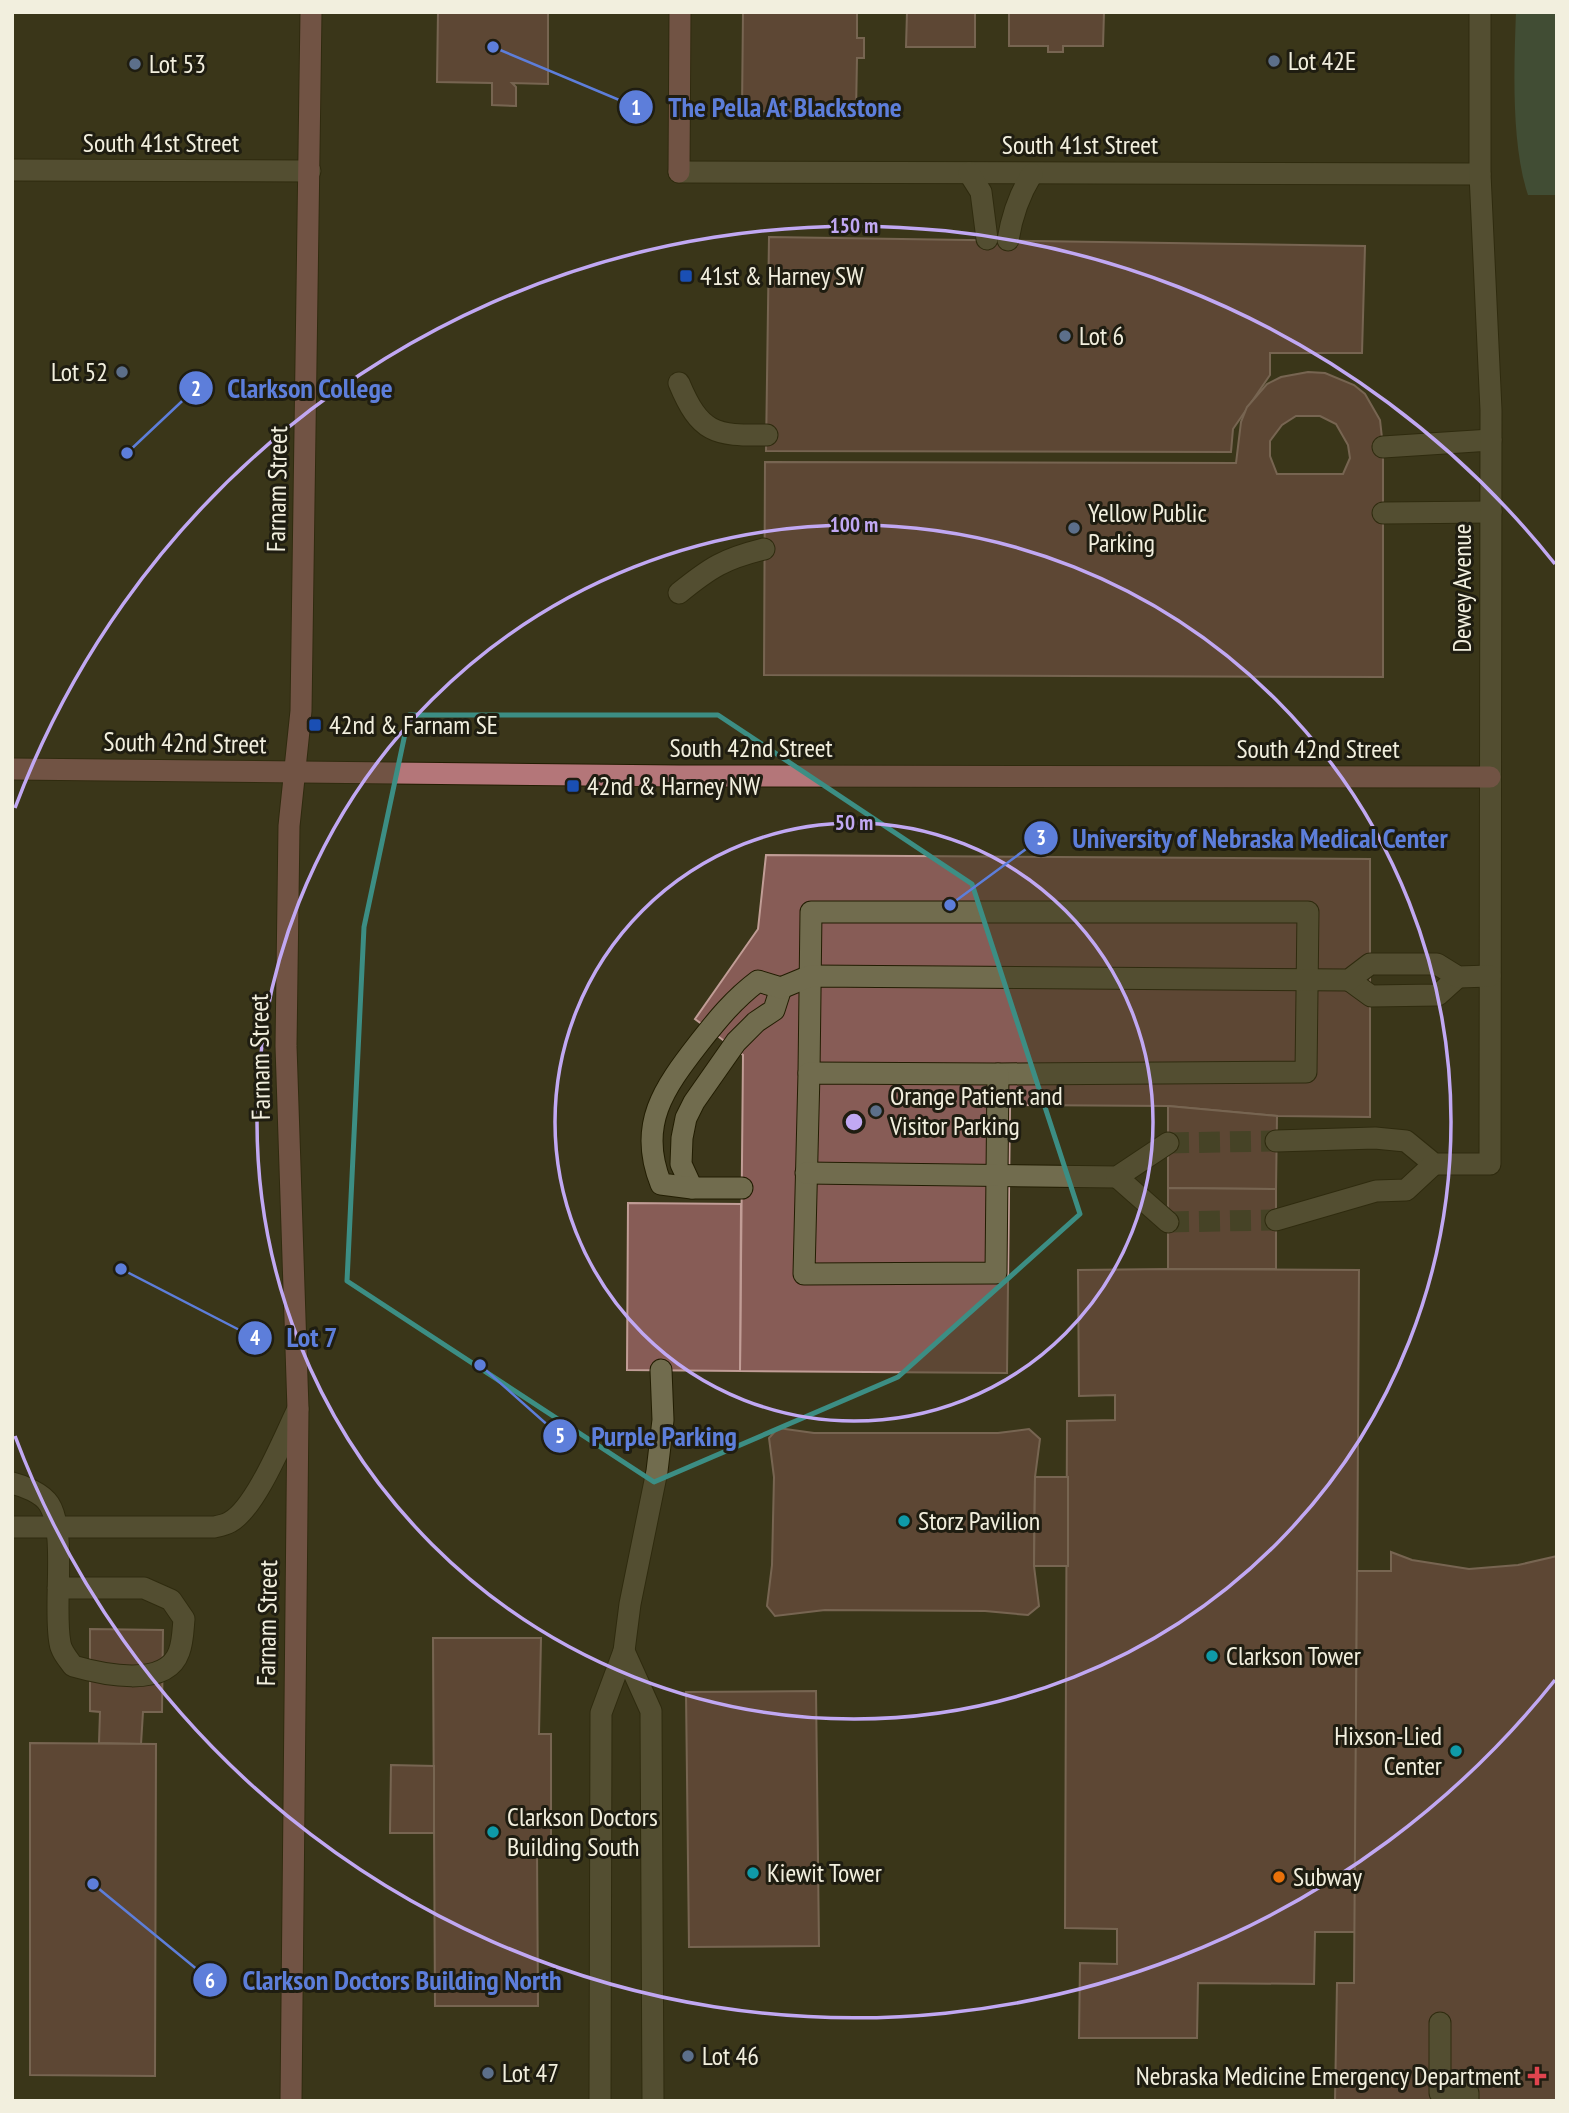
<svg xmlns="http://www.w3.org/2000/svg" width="1569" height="2113" font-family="'PT Sans Narrow',sans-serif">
<rect width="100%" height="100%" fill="#3b361a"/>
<path fill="#4b6855" d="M 1516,12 L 1557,12 L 1557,195 L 1528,195 C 1511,143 1514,68 1516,12 Z"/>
<g fill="#875c56" stroke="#c19d96" stroke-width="2" fill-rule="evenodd">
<path d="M 438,12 L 548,12 L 548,84 L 512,83 L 516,87 L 516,106 L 492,105 L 492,83 L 437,82 Z"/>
<path d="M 743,12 L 857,12 L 857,38 L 864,38 L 864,58 L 857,58 L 856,112 L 742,111 Z"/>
<path d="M 907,12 L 975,12 L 975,47 L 906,47 Z"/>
<path d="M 1009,12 L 1104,12 L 1103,46 L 1063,46 L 1063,52 L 1048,52 L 1048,46 L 1009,46 Z"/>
<path d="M 769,237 L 1365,246 L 1362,353 L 1270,353 L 1270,375 L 1233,429 L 1231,452 L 766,451 Z"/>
<path d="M 1308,372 L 1325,373 L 1354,385 L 1365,394 L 1380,420 L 1383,447 L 1383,677 L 764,675 L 765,462 L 1236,463 L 1241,422 L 1247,407 L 1267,384 L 1281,377 ZM 1296,416 L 1320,416 L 1336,424 L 1348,445 L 1350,458 L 1343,474 L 1277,474 L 1270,456 L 1270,441 L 1282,425 Z"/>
<path d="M 766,855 L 1370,859 L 1370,1117 L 1277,1116 L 1168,1106 L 1010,1105 L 1007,1373 L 740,1371 L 743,1055 L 695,1019 L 758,929 Z"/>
<path d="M 1168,1106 L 1277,1116 L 1276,1189 L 1168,1188 Z"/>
<path d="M 1168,1188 L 1276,1189 L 1276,1269 L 1168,1269 Z"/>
<path d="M 628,1203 L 741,1204 L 740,1371 L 627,1370 Z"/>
<path d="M 1168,1269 L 1359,1270 L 1355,1932 L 1315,1932 L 1314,1984 L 1198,1983 L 1197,2038 L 1079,2038 L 1080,1963 L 1117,1964 L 1117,1929 L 1065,1928 L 1067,1421 L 1115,1420 L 1115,1395 L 1079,1396 L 1078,1270 Z"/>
<path d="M 778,1428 L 814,1433 L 998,1433 L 1029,1429 L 1040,1439 L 1035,1477 L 1034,1566 L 1039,1606 L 1028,1615 L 985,1611 L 825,1610 L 775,1616 L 767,1606 L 772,1565 L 774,1477 L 769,1438 Z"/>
<path d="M 1035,1477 L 1068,1477 L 1068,1566 L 1034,1566 Z"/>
<path d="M 1391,1552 L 1412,1560 L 1469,1569 L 1518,1565 L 1557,1556 L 1557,2101 L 1335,2101 L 1337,1983 L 1354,1983 L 1357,1571 L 1391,1571 Z"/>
<path d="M 90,1629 L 163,1630 L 162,1712 L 143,1712 L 141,1744 L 99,1743 L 100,1712 L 90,1711 Z"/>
<path d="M 433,1638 L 541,1638 L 539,1734 L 551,1734 L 551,1850 L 537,1850 L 538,2006 L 435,2006 Z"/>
<path d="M 816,1691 L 819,1946 L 689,1947 L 686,1692 Z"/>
<path d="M 30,1743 L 156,1744 L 155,2076 L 30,2075 Z"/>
<path d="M 391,1765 L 434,1766 L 434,1833 L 390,1833 Z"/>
</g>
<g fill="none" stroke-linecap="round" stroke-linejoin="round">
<g stroke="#565237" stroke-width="21" stroke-dasharray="21 10" stroke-linecap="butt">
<path d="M 1168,1143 L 1276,1141"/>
<path d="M 1168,1222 L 1276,1220"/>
</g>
<defs>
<g id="minor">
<path d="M 12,170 L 310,171"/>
<path d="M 679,172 L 1480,174"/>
<path d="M 969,173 L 981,192 L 987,239"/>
<path d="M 1008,240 C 1012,215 1019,195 1032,174"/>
<path d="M 679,383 C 700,433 714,436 767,435"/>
<path d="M 1383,447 L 1491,440"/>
<path d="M 1383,513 L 1491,512"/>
<path d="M 679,593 C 711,567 724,559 764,549"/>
<path d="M 1349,980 L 1371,996 L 1438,995 L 1458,977"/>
<path d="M 809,1073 L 811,912 L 1308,912 L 1306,1072 L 998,1074"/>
<path d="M 809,1073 L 998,1074 L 996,1273 L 804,1274 Z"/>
<path d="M 1276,1141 L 1375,1138 L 1406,1141 L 1434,1164 L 1490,1164 L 1491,410 L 1480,174 L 1480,12"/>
<path d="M 806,1173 L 1117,1177 L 1168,1143"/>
<path d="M 1117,1177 L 1168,1222"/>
<path d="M 692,1188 L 681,1164 L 682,1138 L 686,1118 L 694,1102 L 736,1042 L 756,1022 L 774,1010 L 781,988"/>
<path d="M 742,1188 L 692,1188 L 661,1184 C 637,1125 664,1088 699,1043 C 717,1020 734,999 758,981 L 781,988 L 810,976 L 1349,980 L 1370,964 L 1437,964 L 1458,977 L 1490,976"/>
<path d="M 1276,1220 L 1376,1191 L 1406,1190 L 1434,1164"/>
<path d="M 12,1483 C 24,1486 42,1493 49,1504 C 67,1532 53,1607 60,1643 C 61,1651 68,1659 73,1666 C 101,1674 166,1689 179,1652 C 183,1642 183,1629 184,1619 L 171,1600 L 144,1588 L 58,1588"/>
<path d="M 12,1527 L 214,1527 C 219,1526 225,1525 230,1522 C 256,1508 284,1437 298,1409"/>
<path d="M 624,1651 L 651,1711 L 653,2101"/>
<path d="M 1440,2023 L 1440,2093 L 1468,2093 L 1468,2101"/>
<path d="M 600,2101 L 601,1713 L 624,1651 L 630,1604 L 657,1471 L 663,1420 L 661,1370"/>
</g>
<g id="major">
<path d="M 679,172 L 680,12"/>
<path d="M 12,769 L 679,776 L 1490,777"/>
<path d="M 291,2101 L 298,1409 L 286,1046 L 289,826 L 301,711 L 311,12"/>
</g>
</defs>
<use href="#minor" stroke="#221d02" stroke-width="23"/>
<use href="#major" stroke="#221d02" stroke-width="23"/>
<use href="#minor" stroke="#716c4e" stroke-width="21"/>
<use href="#major" stroke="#b47679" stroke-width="21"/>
</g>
<path d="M0 0H1569V2113H0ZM 409,715 L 718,715 L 972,884 L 1080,1214 L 898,1377 L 654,1482 L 347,1281 L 364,927 Z" fill="#3b361a" fill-opacity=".55" fill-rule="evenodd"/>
<path fill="none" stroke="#3c8e84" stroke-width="5" stroke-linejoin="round" d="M 409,715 L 718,715 L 972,884 L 1080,1214 L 898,1377 L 654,1482 L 347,1281 L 364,927 Z"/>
<g fill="none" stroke="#c1a8f3" stroke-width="3.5">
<circle cx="854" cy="1122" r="299"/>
<circle cx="854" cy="1122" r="597"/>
<path d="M1555 1680A896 896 0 0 1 15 1436M15 808A896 896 0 0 1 1555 564"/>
</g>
<g fill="#5c6f8a" stroke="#1f1d11" stroke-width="2.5">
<circle cx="1274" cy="61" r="7"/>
<circle cx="135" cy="64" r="7"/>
<circle cx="1065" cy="336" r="7"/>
<circle cx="122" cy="372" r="7"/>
<circle cx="1074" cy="528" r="7"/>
<circle cx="876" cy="1111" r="7"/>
<circle cx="688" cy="2056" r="7"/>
<circle cx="488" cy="2073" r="7"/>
</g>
<g fill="#1a4fb4" stroke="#1f1d11" stroke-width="2.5">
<rect x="679" y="269" width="14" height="14" rx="3.5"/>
<rect x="308" y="718" width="14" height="14" rx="3.5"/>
<rect x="566" y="779" width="14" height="14" rx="3.5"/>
</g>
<g fill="#0f9aa8" stroke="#1f1d11" stroke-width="2.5">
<circle cx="904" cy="1521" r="7"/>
<circle cx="1212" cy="1656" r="7"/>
<circle cx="1456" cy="1751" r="7"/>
<circle cx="493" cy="1832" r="7"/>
<circle cx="753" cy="1873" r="7"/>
</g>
<circle fill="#e8710a" stroke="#1f1d11" stroke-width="2.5" cx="1279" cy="1877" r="7"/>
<path fill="#e0444e" stroke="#1f1d11" stroke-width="2.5" d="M1533.5 2065.5h7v7h7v7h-7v7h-7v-7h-7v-7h7z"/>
<g text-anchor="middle" stroke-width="6" stroke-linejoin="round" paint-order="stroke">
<g font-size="26" fill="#f2efde" stroke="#1f1d11" text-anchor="start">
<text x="1288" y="70">Lot 42E</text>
<text x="149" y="73">Lot 53</text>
<text x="700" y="285">41st &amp; Harney SW</text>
<text x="1079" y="345">Lot 6</text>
<text x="108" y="381" text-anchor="end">Lot 52</text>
<text x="1088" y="522">Yellow Public<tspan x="1088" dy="30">Parking</tspan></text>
<text x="329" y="734">42nd &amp; Farnam SE</text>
<text x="587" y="795">42nd &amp; Harney NW</text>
<text x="890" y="1105">Orange Patient and<tspan x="890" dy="30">Visitor Parking</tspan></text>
<text x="918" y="1530">Storz Pavilion</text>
<text x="1226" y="1665">Clarkson Tower</text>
<text x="1442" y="1745" text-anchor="end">Hixson-Lied<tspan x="1442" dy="30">Center</tspan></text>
<text x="507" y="1826">Clarkson Doctors<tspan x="507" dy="30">Building South</tspan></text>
<text x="767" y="1882">Kiewit Tower</text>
<text x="1293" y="1886">Subway</text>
<text x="702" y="2065">Lot 46</text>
<text x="502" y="2082">Lot 47</text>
<text x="1521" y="2085" text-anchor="end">Nebraska Medicine Emergency Department</text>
</g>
<g font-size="26" fill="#f2efde" stroke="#1f1d11">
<text x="161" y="152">South 41st Street</text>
<text x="1080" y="154">South 41st Street</text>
<text transform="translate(277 489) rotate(-89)" y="9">Farnam Street</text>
<text transform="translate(1462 588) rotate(-90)" y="9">Dewey Avenue</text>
<text transform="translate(185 743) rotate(1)" y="9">South 42nd Street</text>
<text x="751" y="757">South 42nd Street</text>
<text x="1318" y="758">South 42nd Street</text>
<text transform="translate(260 1057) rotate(-91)" y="9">Farnam Street</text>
<text transform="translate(267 1623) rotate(-89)" y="9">Farnam Street</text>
</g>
</g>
<circle cx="854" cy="1122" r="10" fill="#c1a8f3" stroke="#1f1d11" stroke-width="3.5"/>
<g font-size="21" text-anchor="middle" font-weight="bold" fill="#c1a8f3" stroke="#1f1d11" stroke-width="6" stroke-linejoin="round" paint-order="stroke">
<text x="854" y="233">150 m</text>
<text x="854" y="532">100 m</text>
<text x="854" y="830">50 m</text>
</g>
<path fill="none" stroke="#5d7eda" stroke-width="2.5" d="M493 47L636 107M127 453L196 388M950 905L1041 838M121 1269L255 1338M480 1365L560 1436M93 1884L210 1980"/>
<g fill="#5d7eda" stroke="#1f1d11" stroke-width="2.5">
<circle cx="493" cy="47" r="7"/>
<circle cx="127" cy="453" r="7"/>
<circle cx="950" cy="905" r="7"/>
<circle cx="121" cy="1269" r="7"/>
<circle cx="480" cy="1365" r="7"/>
<circle cx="93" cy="1884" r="7"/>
<circle cx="636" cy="107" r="18"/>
<circle cx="196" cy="388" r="18"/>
<circle cx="1041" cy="838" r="18"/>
<circle cx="255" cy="1338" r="18"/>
<circle cx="560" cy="1436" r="18"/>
<circle cx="210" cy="1980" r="18"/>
</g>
<g font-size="21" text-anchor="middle" font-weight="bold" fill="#fff">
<text x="636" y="115">1</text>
<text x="196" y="396">2</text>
<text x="1041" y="845">3</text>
<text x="255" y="1345">4</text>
<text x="560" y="1443">5</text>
<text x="210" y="1988">6</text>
</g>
<g font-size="28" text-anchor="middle" font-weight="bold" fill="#5d7eda" stroke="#1f1d11" stroke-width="6" stroke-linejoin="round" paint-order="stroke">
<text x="785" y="117">The Pella At Blackstone</text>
<text x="310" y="398">Clarkson College</text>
<text x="1260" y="848">University of Nebraska Medical Center</text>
<text x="312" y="1347">Lot 7</text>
<text x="664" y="1446">Purple Parking</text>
<text x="402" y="1990">Clarkson Doctors Building North</text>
</g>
<rect width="1569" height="2113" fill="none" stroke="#f2efde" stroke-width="28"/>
</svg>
